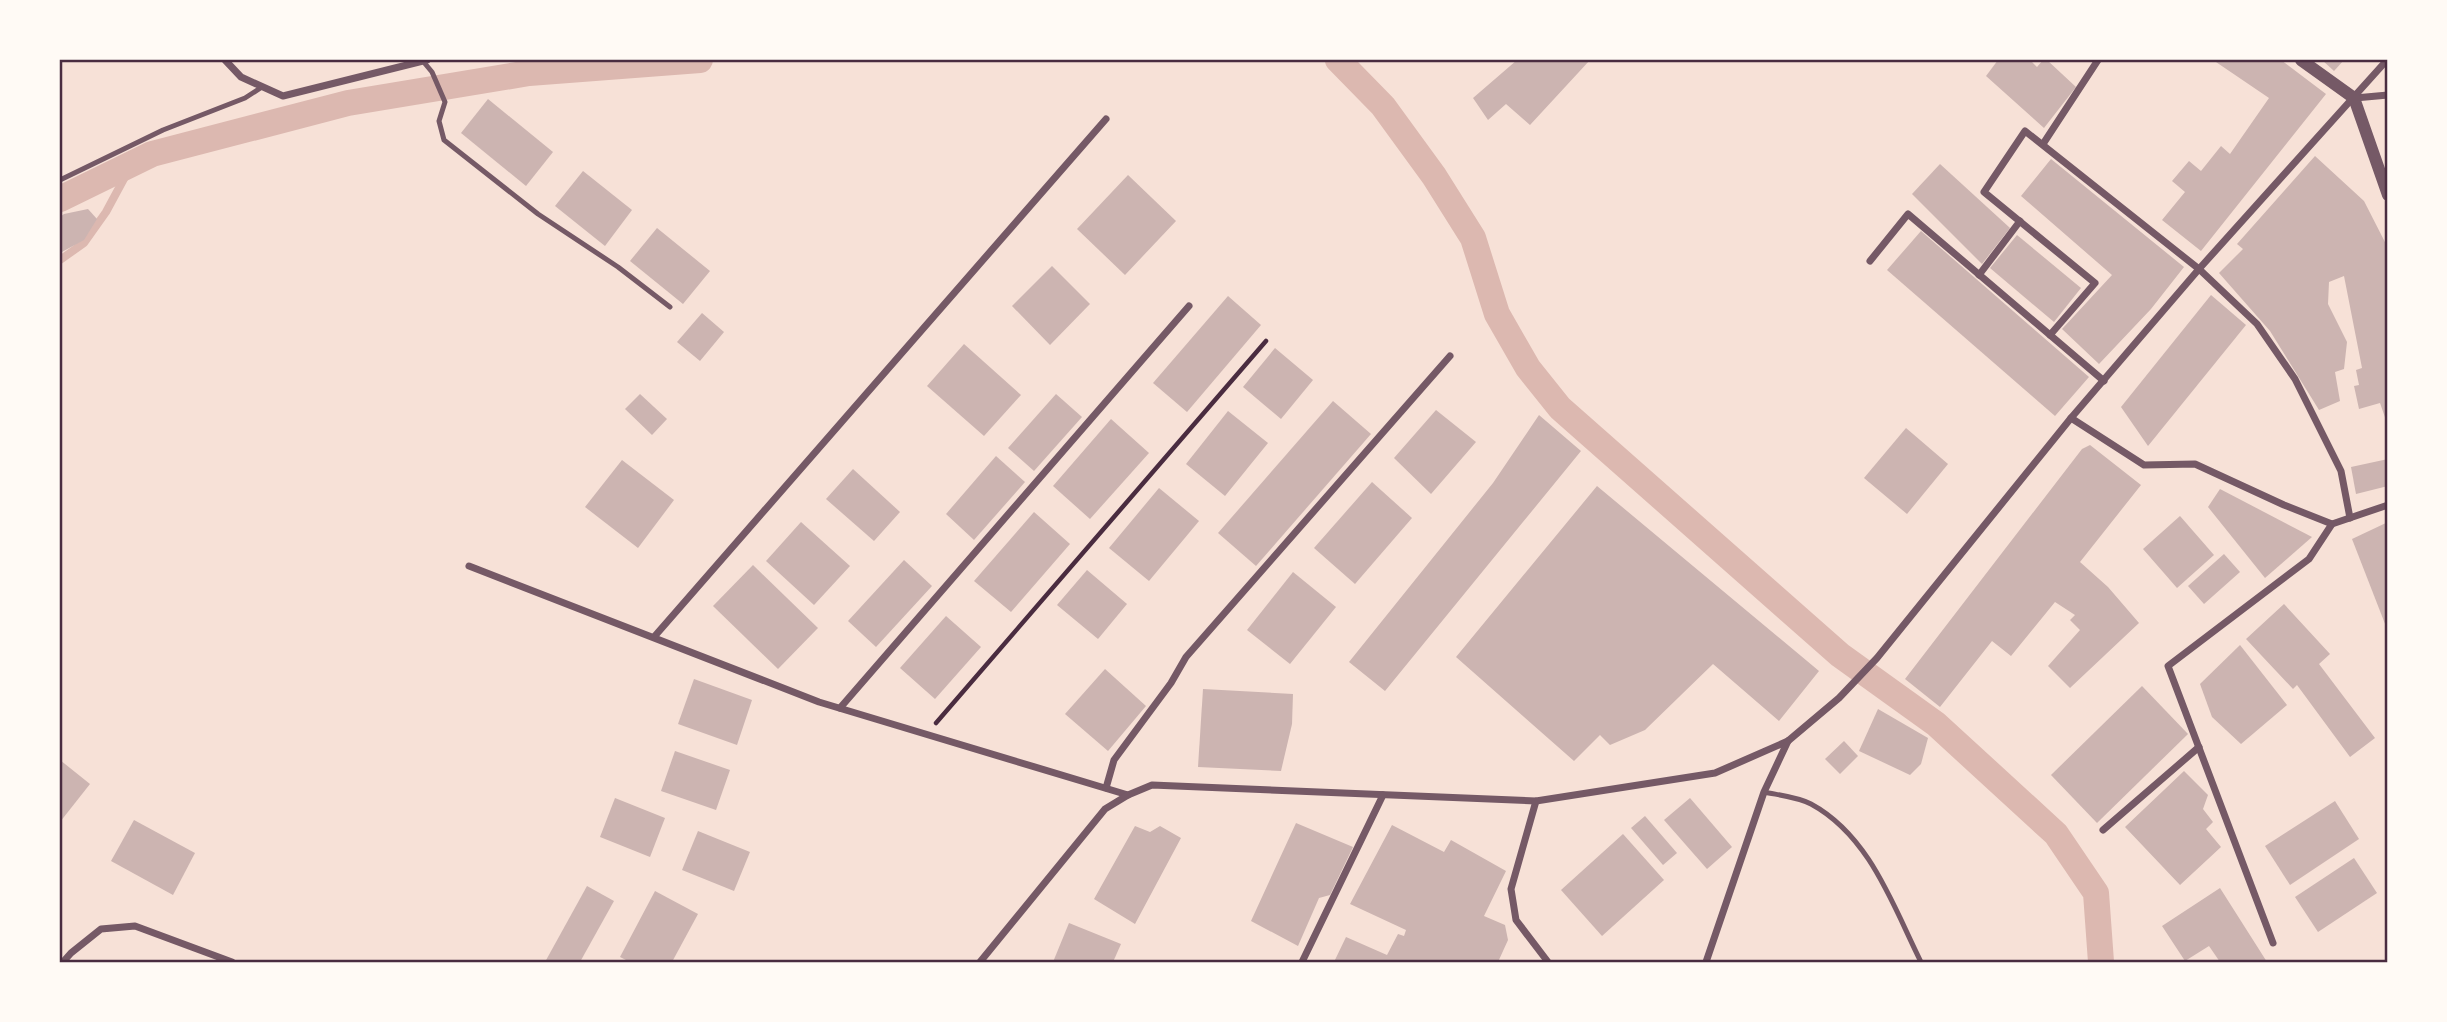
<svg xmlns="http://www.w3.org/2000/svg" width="2447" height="1022" font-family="'Work Sans',sans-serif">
<rect width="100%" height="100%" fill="#f7e1d7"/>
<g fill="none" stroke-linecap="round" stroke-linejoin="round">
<path stroke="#dcb8b0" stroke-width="8" d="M 60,260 L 84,243 L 106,212 L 133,162"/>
<g stroke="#dcb8b0" stroke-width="26">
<path d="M 1338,60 L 1383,106 L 1434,176 L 1473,238 L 1497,314 L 1528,368 L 1560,408 L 1840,655 L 1936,724 L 2056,834 L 2096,893 L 2101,962"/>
<path d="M 60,199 L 152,154 L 348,103 L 529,73 L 700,60"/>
</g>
</g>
<g fill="#ccb4b1">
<path d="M 1517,60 L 1590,60 L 1530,125 L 1506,104 L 1488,120 L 1473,98 Z"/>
<path d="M 1998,60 L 2030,60 L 2037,67 L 2043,60 L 2047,60 L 2076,87 L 2044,128 L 1986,76 Z"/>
<path d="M 2213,60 L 2281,60 L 2326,94 L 2201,251 L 2162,220 L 2185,192 L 2172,181 L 2189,161 L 2201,171 L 2221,146 L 2230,154 L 2269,98 Z"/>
<path d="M 2322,60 L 2344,60 L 2334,71 Z"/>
<path d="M 488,99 L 553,152 L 526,186 L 461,133 Z"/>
<path d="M 2315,156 L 2364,201 L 2388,248 L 2388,426 L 2380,403 L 2359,409 L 2354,386 L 2359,385 L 2356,370 L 2362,368 L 2344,276 L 2329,282 L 2328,304 L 2347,342 L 2344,369 L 2335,372 L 2340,401 L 2319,410 L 2270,331 L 2219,273 L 2243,249 L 2237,244 Z"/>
<path d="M 2051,159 L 2184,267 L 2151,309 L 2099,364 L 2062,329 L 2112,275 L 2021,196 Z"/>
<path d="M 1940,164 L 2010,228 L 1982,264 L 1912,194 Z"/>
<path d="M 583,171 L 632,210 L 605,246 L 555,206 Z"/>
<path d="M 1128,175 L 1176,221 L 1125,275 L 1077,229 Z"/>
<path d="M 88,209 L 97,219 L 84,240 L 60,253 L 60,217 L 64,214 Z"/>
<path d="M 657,228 L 710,271 L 683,304 L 630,261 Z"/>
<path d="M 1921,231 L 2089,377 L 2055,416 L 1887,270 Z"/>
<path d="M 2017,235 L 2081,288 L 2054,322 L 1990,268 Z"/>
<path d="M 1052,266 L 1090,304 L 1050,345 L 1012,306 Z"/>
<path d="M 2211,295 L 2246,325 L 2148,446 L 2121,407 Z"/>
<path d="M 1228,296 L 1261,325 L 1187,412 L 1153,383 Z"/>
<path d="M 702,313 L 724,332 L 700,361 L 677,342 Z"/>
<path d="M 964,344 L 1021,395 L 984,436 L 927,386 Z"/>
<path d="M 1275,348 L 1313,380 L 1281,419 L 1243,387 Z"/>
<path d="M 640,394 L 667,419 L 652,435 L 625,409 Z"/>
<path d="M 1056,394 L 1082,417 L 1034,471 L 1008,448 Z"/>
<path d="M 1333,401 L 1371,434 L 1256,566 L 1218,533 Z"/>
<path d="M 1436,410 L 1476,442 L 1431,494 L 1394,458 Z"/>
<path d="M 1228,411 L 1268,443 L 1225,496 L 1186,464 Z"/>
<path d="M 1539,415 L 1581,451 L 1385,691 L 1349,662 L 1493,483 Z"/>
<path d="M 1111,419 L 1149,453 L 1090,519 L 1053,486 Z"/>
<path d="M 1906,428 L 1948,464 L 1907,514 L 1864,478 Z"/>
<path d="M 2090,445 L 2141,485 L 2080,562 L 2108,587 L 2139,623 L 2070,688 L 2048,666 L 2080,630 L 2070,620 L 2075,615 L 2055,602 L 2011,656 L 1992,641 L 1940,707 L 1905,679 L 2082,449 Z"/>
<path d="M 996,456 L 1025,482 L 974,540 L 946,514 Z"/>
<path d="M 2388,459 L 2388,486 L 2356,494 L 2351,467 Z"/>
<path d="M 622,460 L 674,500 L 638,548 L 585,507 Z"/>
<path d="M 853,469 L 900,512 L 874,541 L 826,499 Z"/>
<path d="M 1372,482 L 1412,518 L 1355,584 L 1314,548 Z"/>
<path d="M 1597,486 L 1819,671 L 1779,721 L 1713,664 L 1645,730 L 1610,745 L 1600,735 L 1574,761 L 1456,657 Z"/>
<path d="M 1159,488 L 1199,521 L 1149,581 L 1109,548 Z"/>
<path d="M 2220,489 L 2312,537 L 2265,578 L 2208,507 Z"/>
<path d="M 1034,512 L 1070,544 L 1011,612 L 974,581 Z"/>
<path d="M 2180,516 L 2214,555 L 2177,588 L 2143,549 Z"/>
<path d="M 801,522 L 850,566 L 814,605 L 766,561 Z"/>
<path d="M 2388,522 L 2388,629 L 2387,629 L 2352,539 Z"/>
<path d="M 2224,554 L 2240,572 L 2204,604 L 2188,586 Z"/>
<path d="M 904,560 L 932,586 L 876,647 L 848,621 Z"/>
<path d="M 753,565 L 818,628 L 778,669 L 713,606 Z"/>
<path d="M 1087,570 L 1127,604 L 1098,639 L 1057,605 Z"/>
<path d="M 1293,572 L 1336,607 L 1290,664 L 1247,630 Z"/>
<path d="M 2284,604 L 2330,654 L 2319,664 L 2375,738 L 2350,757 L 2297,685 L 2293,689 L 2246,639 Z"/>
<path d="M 946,616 L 981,647 L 935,699 L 900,668 Z"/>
<path d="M 2240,645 L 2287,705 L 2241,744 L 2212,717 L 2200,684 Z"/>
<path d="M 1105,669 L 1146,706 L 1108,751 L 1065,714 Z"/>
<path d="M 694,679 L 752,700 L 737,745 L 678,724 Z"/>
<path d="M 2142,686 L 2188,734 L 2097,823 L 2051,775 Z"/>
<path d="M 1203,689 L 1293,694 L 1292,724 L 1281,771 L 1198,767 Z"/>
<path d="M 1878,709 L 1928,738 L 1921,764 L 1910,775 L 1859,751 Z"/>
<path d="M 1844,741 L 1858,756 L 1840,774 L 1825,759 Z"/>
<path d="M 675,751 L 730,770 L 716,810 L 661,791 Z"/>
<path d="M 60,760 L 90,784 L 60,822 Z"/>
<path d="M 2184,771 L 2208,795 L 2203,809 L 2213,822 L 2206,829 L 2221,847 L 2180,885 L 2125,827 Z"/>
<path d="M 615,798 L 665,818 L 650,857 L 600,837 Z"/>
<path d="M 1690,798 L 1732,847 L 1707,869 L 1664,820 Z"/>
<path d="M 2335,801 L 2359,839 L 2290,885 L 2265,846 Z"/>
<path d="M 1645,816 L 1677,853 L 1663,865 L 1631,828 Z"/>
<path d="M 134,820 L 195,853 L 173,895 L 111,861 Z"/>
<path d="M 1296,823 L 1353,847 L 1330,895 L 1319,898 L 1298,946 L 1251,921 Z"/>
<path d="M 1392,825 L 1444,852 L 1451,840 L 1506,871 L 1484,916 L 1505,925 L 1508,940 L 1498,962 L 1334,962 L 1346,937 L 1387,955 L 1398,934 L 1404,936 L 1406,930 L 1350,904 Z"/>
<path d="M 1135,826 L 1150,832 L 1160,826 L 1181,838 L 1135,924 L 1094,899 Z"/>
<path d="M 698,831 L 750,852 L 734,891 L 682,870 Z"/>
<path d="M 1623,834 L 1664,880 L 1602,936 L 1561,890 Z"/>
<path d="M 2354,858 L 2377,893 L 2318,932 L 2295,897 Z"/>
<path d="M 587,886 L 614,901 L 580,962 L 545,962 Z"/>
<path d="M 2220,888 L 2267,962 L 2220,962 L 2209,946 L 2185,961 L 2162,926 Z"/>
<path d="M 655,891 L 698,914 L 672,962 L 630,962 L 620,957 Z"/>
<path d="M 1069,923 L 1121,944 L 1113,962 L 1053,962 Z"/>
</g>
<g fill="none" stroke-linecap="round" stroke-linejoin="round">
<path stroke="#4a2c40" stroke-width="4.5" d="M 936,723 L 1266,341"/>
<g stroke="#755966" stroke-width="5">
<path d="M 422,60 L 432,72 L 445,102 L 439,121 L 444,140 L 538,214 L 618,267 L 670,307"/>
<path d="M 60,180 L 163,130 L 245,98 L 262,87"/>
<path d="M 1764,792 C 1778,795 1798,797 1811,804 C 1870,836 1893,906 1921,962"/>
</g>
<g stroke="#755966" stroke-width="7">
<path d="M 225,60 L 241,77 L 283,96 L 427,60"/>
<path d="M 2355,98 L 2388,95"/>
<path d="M 2043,144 L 2098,60"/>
<path d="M 1870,261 L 1908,214 L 2104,381"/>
<path d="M 1979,275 L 2020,221"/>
<path d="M 2050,335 L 2095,283 L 1984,192 L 2025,131 L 2199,269 L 2257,324 L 2295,379 L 2341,471 L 2350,518"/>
<path d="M 2071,418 L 2144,465 L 2195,464 L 2284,505 L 2332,524"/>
<path d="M 469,566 L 819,702 L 1128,795"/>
<path d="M 654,637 L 1106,119"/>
<path d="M 840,708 L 1189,306"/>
<path d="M 1106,788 L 1114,760 L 1171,683 L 1186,657 L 1450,356"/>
<path d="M 1536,801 L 1511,889 L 1516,920 L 1548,962"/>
<path d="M 2103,830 L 2199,747"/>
<path d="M 2273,943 L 2168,666 L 2309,559 L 2332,524 L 2388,505"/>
<path d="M 63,962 L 71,953 L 101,929 L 135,926 L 232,962"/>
<path d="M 980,962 L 1105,809 L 1128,795 L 1152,785 L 1536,801 L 1715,773 L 1788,741 L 1839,698 L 1877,658 L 2071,418 L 2199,269 L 2387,60"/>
<path d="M 1302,962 L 1383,795"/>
<path d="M 1706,962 L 1764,792 L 1788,741"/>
</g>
<path stroke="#755966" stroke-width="12" d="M 2301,60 L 2354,98 L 2388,195"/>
</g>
<rect width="2447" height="1022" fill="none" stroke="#fffaf5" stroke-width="122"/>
<rect x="61" y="61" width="2325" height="900" fill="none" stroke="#4a2c40" stroke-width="2.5"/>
</svg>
